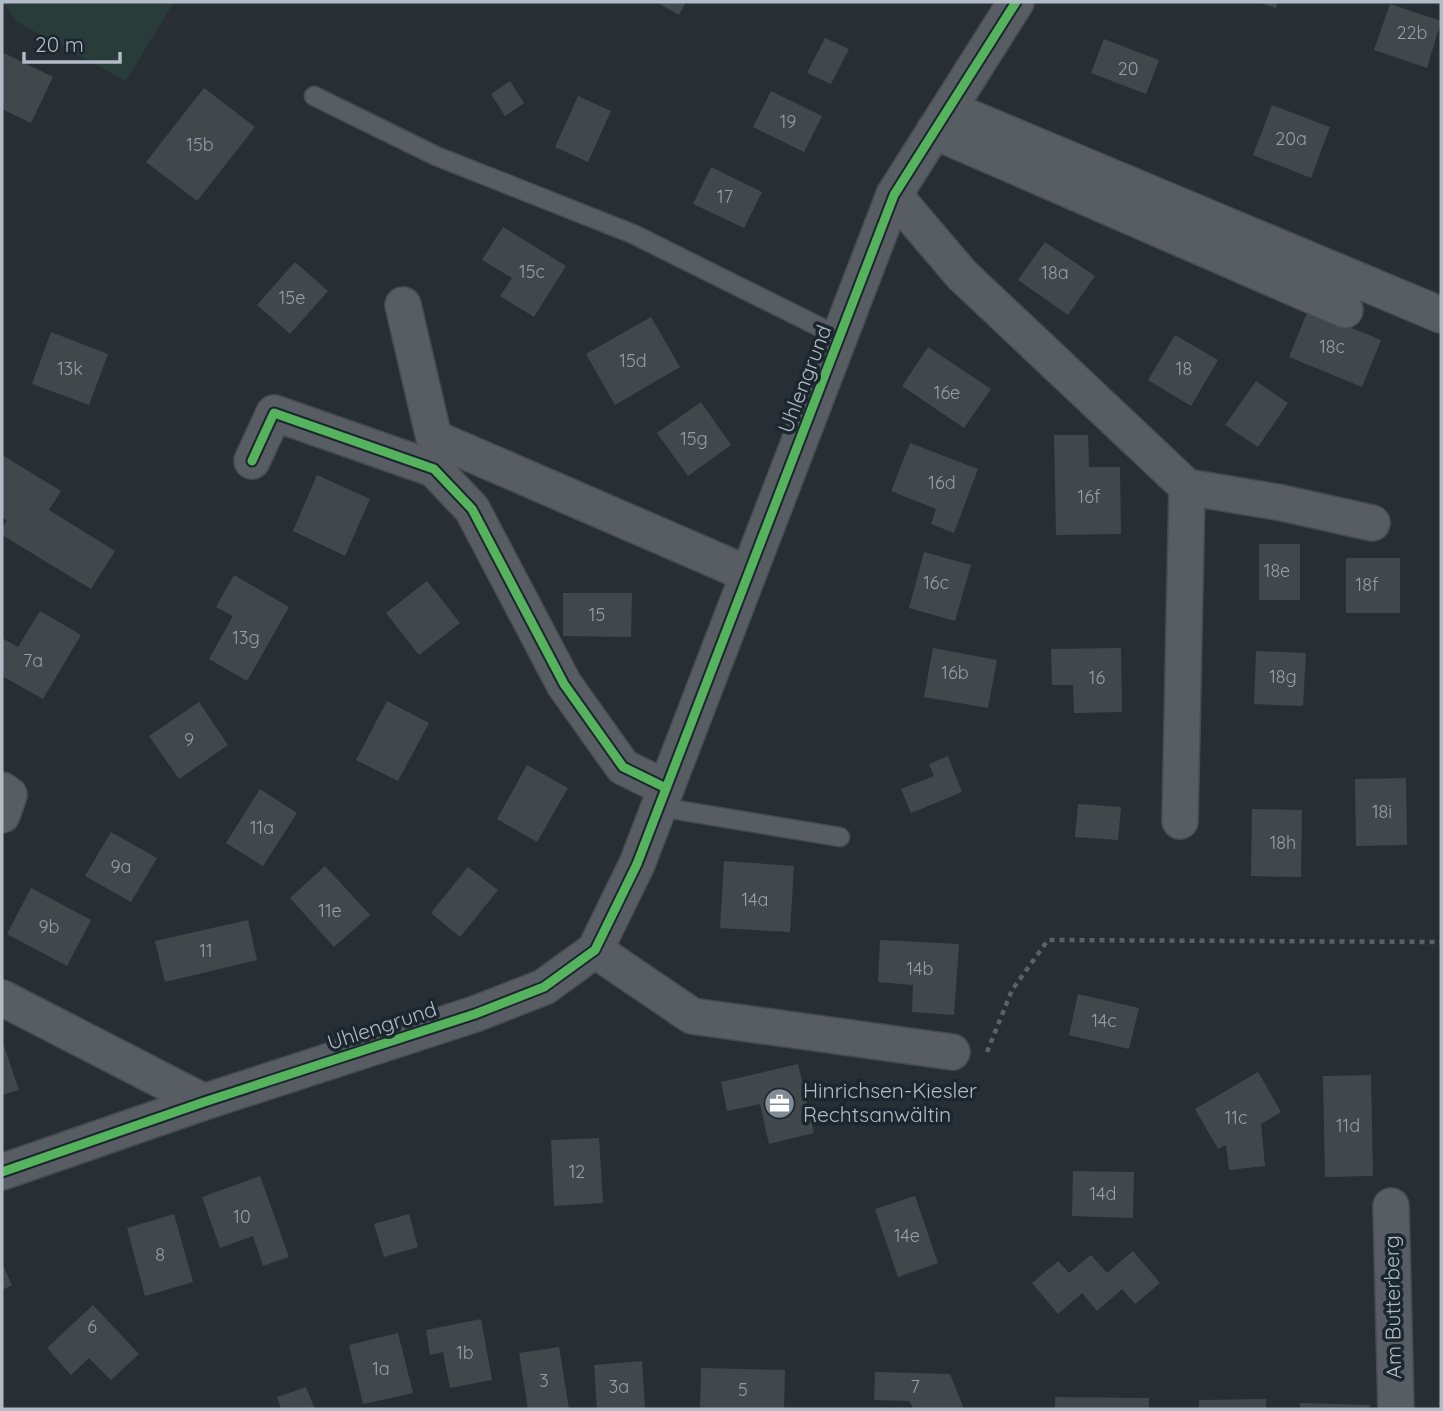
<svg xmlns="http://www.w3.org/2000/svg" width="1443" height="1411" font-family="Quicksand,sans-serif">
<rect width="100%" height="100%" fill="#282f34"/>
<path fill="#283c3a" d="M 2,2 L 174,2 L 126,81 L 17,22 Z"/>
<g fill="#41484c">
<path d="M 656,2 L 686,2 L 679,15 Z"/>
<path d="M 1257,2 L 1278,2 L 1276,8 Z"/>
<path d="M 1390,4 L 1441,21 L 1427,68 L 1374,50 Z"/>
<path d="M 825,38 L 849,49 L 831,84 L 807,73 Z"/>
<path d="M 1104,39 L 1159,60 L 1146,94 L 1091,73 Z"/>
<path d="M 2,52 L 53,77 L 31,123 L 2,109 Z"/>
<path d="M 510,81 L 524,103 L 505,116 L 491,94 Z"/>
<path d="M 204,88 L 255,127 L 197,201 L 146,162 Z"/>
<path d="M 771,91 L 822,116 L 804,152 L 753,127 Z"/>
<path d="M 578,96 L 611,111 L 588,162 L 555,147 Z"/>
<path d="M 1272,105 L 1330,127 L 1311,178 L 1253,155 Z"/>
<path d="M 711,167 L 762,192 L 744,228 L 693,204 Z"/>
<path d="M 503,227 L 566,266 L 534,317 L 500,296 L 512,278 L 482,260 Z"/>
<path d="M 1045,242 L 1095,276 L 1068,315 L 1018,280 Z"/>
<path d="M 295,262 L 328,291 L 290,334 L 257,305 Z"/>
<path d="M 1308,310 L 1381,340 L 1362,387 L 1289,357 Z"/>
<path d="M 651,317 L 680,367 L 615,405 L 586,354 Z"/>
<path d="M 51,332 L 108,354 L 89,405 L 32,384 Z"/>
<path d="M 1175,335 L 1218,360 L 1191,406 L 1148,380 Z"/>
<path d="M 928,347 L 991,389 L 964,428 L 902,386 Z"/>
<path d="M 1256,381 L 1288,403 L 1258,447 L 1225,425 Z"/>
<path d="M 701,402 L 731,445 L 688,476 L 657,433 Z"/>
<path d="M 1054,435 L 1088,435 L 1089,467 L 1120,467 L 1121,534 L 1056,535 Z"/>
<path d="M 910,443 L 978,469 L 954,533 L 931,524 L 936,509 L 891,491 Z"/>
<path d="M 2,455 L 61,491 L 49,510 L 115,551 L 91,589 L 2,535 L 2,530 L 7,520 L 2,517 Z"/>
<path d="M 317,475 L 370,499 L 345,556 L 293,531 Z"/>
<rect x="1259" y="544" width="41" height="56"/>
<path d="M 924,552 L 971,565 L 955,621 L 909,608 Z"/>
<rect x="1346" y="558" width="54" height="55"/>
<path d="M 234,575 L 289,607 L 247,681 L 209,659 L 233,616 L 216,607 Z"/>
<path d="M 427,581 L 460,623 L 419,655 L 386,613 Z"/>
<path d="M 563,593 L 632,593 L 631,637 L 563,636 Z"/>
<path d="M 40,611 L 81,635 L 43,699 L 2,676 L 2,638 L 18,647 Z"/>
<path d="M 933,648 L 997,660 L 988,708 L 924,697 Z"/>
<path d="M 1121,648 L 1122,712 L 1074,713 L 1073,685 L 1052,685 L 1051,649 Z"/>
<path d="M 1256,651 L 1306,653 L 1303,706 L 1254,704 Z"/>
<path d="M 387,701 L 429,723 L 398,781 L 356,760 Z"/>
<path d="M 199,702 L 228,745 L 179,779 L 149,736 Z"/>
<path d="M 948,756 L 962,792 L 911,813 L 901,789 L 934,776 L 929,764 Z"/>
<path d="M 527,765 L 568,788 L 537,842 L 497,819 Z"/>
<path d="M 1406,778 L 1407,845 L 1356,846 L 1355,779 Z"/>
<path d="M 260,789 L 297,813 L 263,866 L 226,843 Z"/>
<path d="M 1078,804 L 1121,807 L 1118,840 L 1075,837 Z"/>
<path d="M 1252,809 L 1302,810 L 1301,877 L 1251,876 Z"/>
<path d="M 111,832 L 157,858 L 131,902 L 85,876 Z"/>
<path d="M 724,861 L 794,866 L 790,932 L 720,928 Z"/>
<path d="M 325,866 L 370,915 L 334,947 L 290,898 Z"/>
<path d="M 468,867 L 498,890 L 460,937 L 431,913 Z"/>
<path d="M 31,888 L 91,920 L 67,966 L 7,934 Z"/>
<path d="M 248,920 L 257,960 L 165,982 L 155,941 Z"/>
<path d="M 880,940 L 959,944 L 954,1015 L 912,1012 L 913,985 L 878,982 Z"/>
<path d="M 1078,994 L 1139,1008 L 1129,1049 L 1069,1035 Z"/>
<path d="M 2,1040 L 19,1090 L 2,1095 Z"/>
<path d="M 798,1064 L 814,1133 L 769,1144 L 760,1104 L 727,1111 L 721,1082 Z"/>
<path d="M 1258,1072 L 1281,1112 L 1261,1124 L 1265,1166 L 1229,1170 L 1226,1145 L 1218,1149 L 1195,1109 Z"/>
<path d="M 1371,1075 L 1373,1176 L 1325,1177 L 1323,1076 Z"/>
<path d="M 599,1138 L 603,1203 L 554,1206 L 551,1140 Z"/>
<path d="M 1073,1171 L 1134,1172 L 1133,1218 L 1072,1216 Z"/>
<path d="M 260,1176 L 289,1257 L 263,1266 L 253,1236 L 220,1248 L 202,1197 Z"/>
<path d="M 915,1196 L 938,1263 L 898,1277 L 875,1209 Z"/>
<path d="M 174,1214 L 193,1282 L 145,1296 L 127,1228 Z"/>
<path d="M 409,1214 L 418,1247 L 384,1257 L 374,1224 Z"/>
<path d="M 1133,1251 L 1160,1283 L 1135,1304 L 1122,1289 L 1097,1311 L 1082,1293 L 1058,1314 L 1032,1283 L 1058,1261 L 1069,1273 L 1091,1255 L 1107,1273 Z"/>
<path d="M 2,1263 L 12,1285 L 2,1290 Z"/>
<path d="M 93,1305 L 139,1354 L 111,1380 L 89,1358 L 71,1375 L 47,1348 Z"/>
<path d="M 481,1319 L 492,1380 L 450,1388 L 443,1352 L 430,1355 L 426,1330 Z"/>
<path d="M 398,1333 L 413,1393 L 363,1404 L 349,1345 Z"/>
<path d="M 559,1347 L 569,1409 L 528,1409 L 519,1353 Z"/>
<path d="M 642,1361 L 645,1409 L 597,1409 L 594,1365 Z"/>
<path d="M 701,1368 L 785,1370 L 784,1409 L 700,1409 Z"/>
<path d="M 875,1372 L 950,1374 L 964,1409 L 914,1409 L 909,1401 L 874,1400 Z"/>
<path d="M 306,1387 L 315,1409 L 281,1409 L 277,1397 Z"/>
<path d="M 1055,1397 L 1149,1398 L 1149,1409 L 1055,1409 Z"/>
<path d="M 1266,1399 L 1266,1409 L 1199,1409 L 1199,1400 Z"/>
<path d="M 1300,1403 L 1370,1405 L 1370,1409 L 1300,1409 Z"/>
</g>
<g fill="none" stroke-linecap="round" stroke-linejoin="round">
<defs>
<g id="lane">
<path d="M 314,96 L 436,156 L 633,234 L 840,337"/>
<path d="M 659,807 L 840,837"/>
</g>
<g id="street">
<path d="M 949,109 L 1441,315"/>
<path d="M 934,131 L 1345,310"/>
<path d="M 894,195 L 962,275 L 1187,487 L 1282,503 L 1372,523"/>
<path d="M 403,305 L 434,438 L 748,574"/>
<path d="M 252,461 L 274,413 L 434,469 L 472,509 L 564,684 L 623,767 L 666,788"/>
<path d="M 2,790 L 9,795 L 2,815"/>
<path d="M 1180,821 L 1187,487"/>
<path d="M 595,950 L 692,1016 L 952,1052"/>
<path d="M 2,998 L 204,1102"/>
<path d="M 2,1172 L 204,1102 L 475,1014 L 544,987 L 595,950 L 637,864 L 894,195 L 1016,2"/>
<path d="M 1391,1206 L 1396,1409"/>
</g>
</defs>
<use href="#lane" stroke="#464b4f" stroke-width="21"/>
<use href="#street" stroke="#464b4f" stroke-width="38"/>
<path stroke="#5b6267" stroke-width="4.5" stroke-dasharray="5 5" stroke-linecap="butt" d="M 987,1052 L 1012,990 L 1048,940 L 1441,942"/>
<use href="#lane" stroke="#575d63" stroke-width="18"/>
<use href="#street" stroke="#575d63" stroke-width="35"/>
<defs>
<g id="cycleway">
<path d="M 252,461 L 274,413 L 434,469 L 472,509 L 564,684 L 623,767 L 666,788"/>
<path d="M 2,1172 L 204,1102 L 475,1014 L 544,987 L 595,950 L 637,864 L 894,195 L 1016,2"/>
</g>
</defs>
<use href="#cycleway" stroke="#1c262e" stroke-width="13"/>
<use href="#cycleway" stroke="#56b35d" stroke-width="9"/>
</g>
<defs>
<symbol id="office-disc" viewBox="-11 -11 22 22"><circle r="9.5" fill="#818b93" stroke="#1c262e"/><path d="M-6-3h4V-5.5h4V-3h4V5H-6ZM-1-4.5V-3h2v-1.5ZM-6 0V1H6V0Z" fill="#fff"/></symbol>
</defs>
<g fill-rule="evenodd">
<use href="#office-disc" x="762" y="1086" width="35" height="35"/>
</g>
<g text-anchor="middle" stroke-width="7" stroke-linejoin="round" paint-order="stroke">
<g font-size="18" fill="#959fa8">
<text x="1412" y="39">22b</text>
<text x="1128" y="75">20</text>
<text x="788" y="128">19</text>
<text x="1291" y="145">20a</text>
<text x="200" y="151">15b</text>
<text x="725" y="203">17</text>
<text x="532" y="278">15c</text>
<text x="1055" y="279">18a</text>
<text x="292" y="304">15e</text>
<text x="1332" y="353">18c</text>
<text x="633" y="367">15d</text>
<text x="70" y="375">13k</text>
<text x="1184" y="375">18</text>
<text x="947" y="399">16e</text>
<text x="694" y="445">15g</text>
<text x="942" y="489">16d</text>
<text x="1089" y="503">16f</text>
<text x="1277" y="577">18e</text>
<text x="936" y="589">16c</text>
<text x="1367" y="591">18f</text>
<text x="597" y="621">15</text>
<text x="246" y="644">13g</text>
<text x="33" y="667">7a</text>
<text x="955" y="679">16b</text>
<text x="1283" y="683">18g</text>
<text x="1097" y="684">16</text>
<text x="189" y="746">9</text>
<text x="1382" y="818">18i</text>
<text x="262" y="834">11a</text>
<text x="1283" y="849">18h</text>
<text x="121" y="873">9a</text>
<text x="755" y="906">14a</text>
<text x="330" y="917">11e</text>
<text x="49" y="933">9b</text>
<text x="206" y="957">11</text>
<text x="920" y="975">14b</text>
<text x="1104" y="1027">14c</text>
<text x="1236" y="1124">11c</text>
<text x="1348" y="1132">11d</text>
<text x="577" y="1178">12</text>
<text x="1103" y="1200">14d</text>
<text x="242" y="1223">10</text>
<text x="907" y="1242">14e</text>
<text x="160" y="1261">8</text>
<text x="92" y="1333">6</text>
<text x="465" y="1359">1b</text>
<text x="381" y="1375">1a</text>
<text x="544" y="1387">3</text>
<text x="619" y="1393">3a</text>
<text x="915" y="1393">7</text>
<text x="743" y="1396">5</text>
</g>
<g font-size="21" fill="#b1bcc6" stroke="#1c262e">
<text transform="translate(805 379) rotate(-69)" y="7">Uhlengrund</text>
<text transform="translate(382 1026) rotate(-18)" y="7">Uhlengrund</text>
<text transform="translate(1393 1307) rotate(-91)" y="7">Am Butterberg</text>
</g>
<g font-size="21" fill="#b1bcc6" stroke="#1c262e" text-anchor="start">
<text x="803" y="1098">Hinrichsen-Kiesler<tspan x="803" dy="24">Rechtsanwältin</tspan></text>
</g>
</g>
<rect width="1443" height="1411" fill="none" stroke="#b1bcc6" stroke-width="7"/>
<path d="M24 52v10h96v-10" fill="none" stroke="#b1bcc6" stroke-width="3.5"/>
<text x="35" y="52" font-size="21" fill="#b1bcc6" stroke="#1c262e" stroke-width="5" paint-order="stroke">20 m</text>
</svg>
